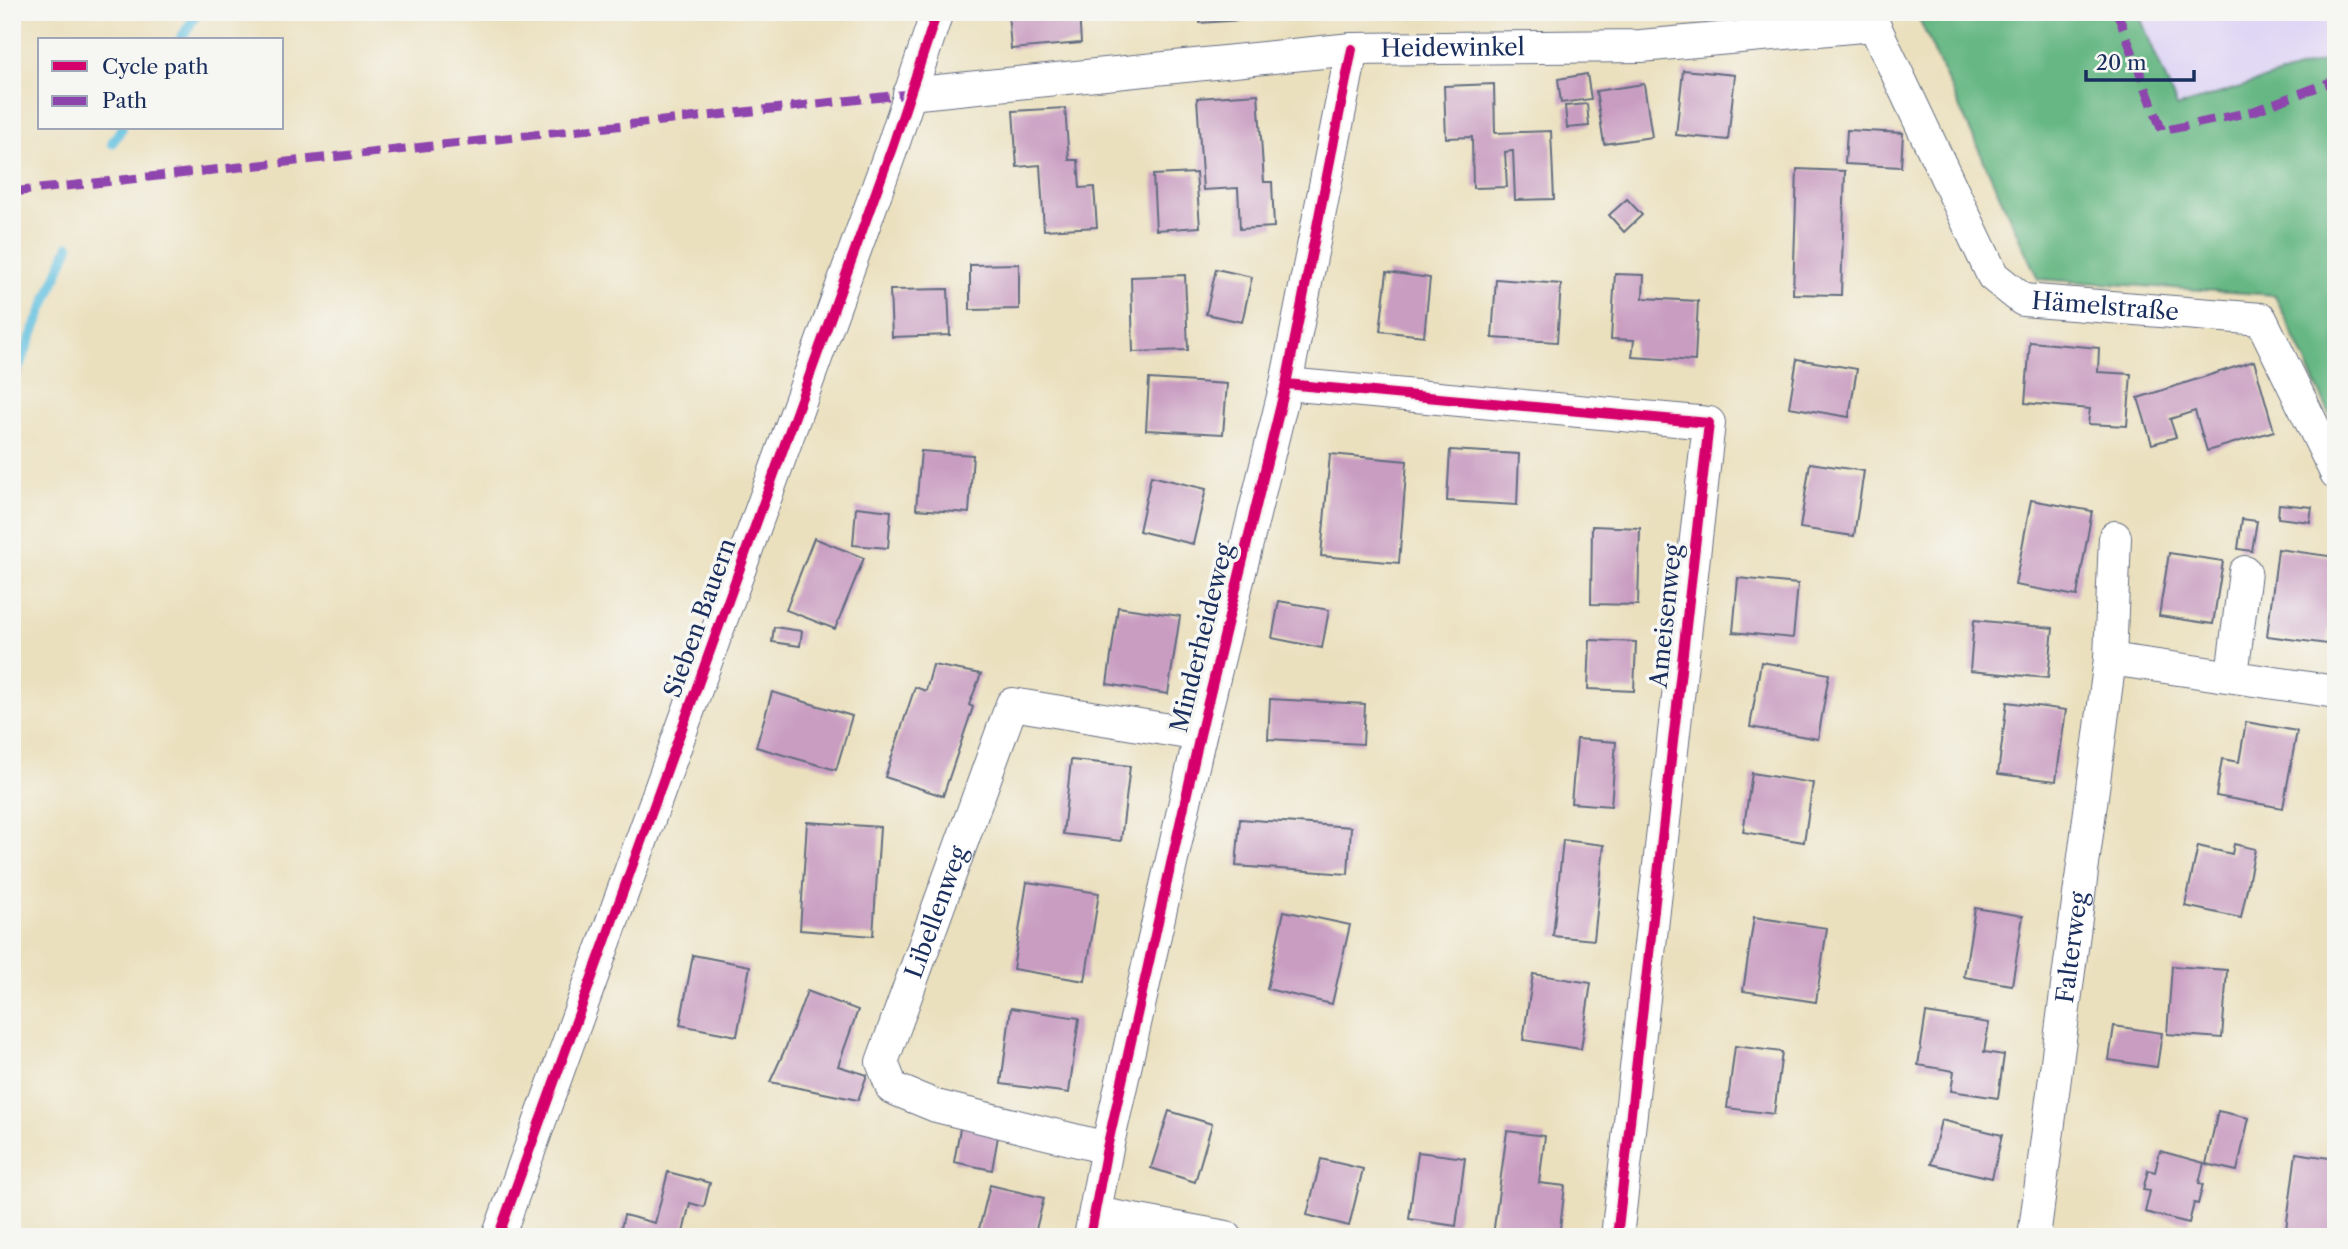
<svg xmlns="http://www.w3.org/2000/svg" width="2348" height="1249" font-family="'Libre Caslon Text',serif">
<rect width="100%" height="100%" fill="#f6f6f2"/>
<filter id="ink" filterUnits="userSpaceOnUse"><feTurbulence type="fractalNoise" baseFrequency=".0143" numOctaves="2"/><feDisplacementMap in="SourceGraphic" scale="14" xChannelSelector="R" yChannelSelector="G"/><feConvolveMatrix kernelMatrix="1 2 1 2 8 2 1 2 1" color-interpolation-filters="sRGB"/></filter>
<filter id="wash" filterUnits="userSpaceOnUse"><feTurbulence type="fractalNoise" baseFrequency=".00686" numOctaves="4" result="noise"/><feDisplacementMap in="SourceGraphic" scale="28" xChannelSelector="R" yChannelSelector="G"/><feGaussianBlur stdDeviation="1.57" result="paint"/><feColorMatrix in="noise" values="0 0 0 0 0 0 0 0 0 0 0 0 0 0 0 0 0 1.4 0 .05"/><feComposite in="paint" operator="in"/></filter>
<g filter="url(#wash)">
<rect width="100%" height="100%" fill="#ebe0be"/>
<path fill="#dfd5f5" d="M 2138,12 L 2336,12 L 2336,57 L 2177,107 Z"/>
<path fill="#66b783" stroke="#407370" stroke-width="2" d="M 1916,12 L 2138,12 L 2177,107 L 2336,57 L 2336,428 L 2275,295 L 2038,279 Z"/>
<g fill="none" stroke-linecap="round" stroke-linejoin="round">
<g stroke="#61c0df" stroke-width="10">
<path d="M 180,40 L 198,12"/>
<path d="M 112,143 L 122,128"/>
<path d="M 12,383 L 69,246"/>
</g>
</g>
<g id="blocks">
<g fill="#c99dc1">
<path d="M 1008,12 L 1079,12 L 1081,43 L 1011,49 Z"/>
<path d="M 1200,12 L 1270,12 L 1270,18 L 1200,23 Z"/>
<path d="M 1683,70 L 1735,75 L 1728,140 L 1676,135 Z"/>
<path d="M 1587,74 L 1591,99 L 1561,103 L 1558,79 Z"/>
<path d="M 1494,84 L 1495,133 L 1551,131 L 1554,199 L 1515,200 L 1513,151 L 1505,152 L 1507,187 L 1473,188 L 1472,137 L 1446,138 L 1444,86 Z"/>
<path d="M 1644,84 L 1652,137 L 1604,144 L 1596,91 Z"/>
<path d="M 1258,94 L 1264,182 L 1272,182 L 1274,227 L 1240,229 L 1238,188 L 1203,190 L 1197,98 Z"/>
<path d="M 1587,104 L 1589,126 L 1567,128 L 1565,106 Z"/>
<path d="M 1065,108 L 1069,160 L 1078,160 L 1080,188 L 1094,187 L 1097,227 L 1044,230 L 1040,165 L 1017,167 L 1013,111 Z"/>
<path d="M 1847,130 L 1903,133 L 1901,167 L 1845,164 Z"/>
<path d="M 1797,169 L 1845,171 L 1841,295 L 1793,294 Z"/>
<path d="M 1196,173 L 1200,227 L 1156,230 L 1153,175 Z"/>
<path d="M 1627,199 L 1642,215 L 1624,232 L 1609,215 Z"/>
<path d="M 1019,264 L 1019,309 L 970,310 L 970,265 Z"/>
<path d="M 1216,269 L 1252,277 L 1242,322 L 1206,314 Z"/>
<path d="M 1387,272 L 1430,278 L 1424,336 L 1380,331 Z"/>
<path d="M 1615,274 L 1644,275 L 1643,298 L 1698,301 L 1695,361 L 1632,357 L 1634,340 L 1611,339 Z"/>
<path d="M 1185,275 L 1188,350 L 1133,352 L 1131,277 Z"/>
<path d="M 1496,279 L 1561,284 L 1557,342 L 1492,338 Z"/>
<path d="M 948,289 L 950,335 L 892,337 L 890,290 Z"/>
<path d="M 2030,342 L 2099,348 L 2098,372 L 2131,374 L 2127,426 L 2088,424 L 2090,409 L 2025,403 Z"/>
<path d="M 1797,359 L 1857,369 L 1849,417 L 1789,407 Z"/>
<path d="M 2254,361 L 2274,431 L 2207,451 L 2195,411 L 2170,419 L 2176,437 L 2152,444 L 2138,398 Z"/>
<path d="M 1149,379 L 1227,384 L 1223,434 L 1146,430 Z"/>
<path d="M 1450,450 L 1519,454 L 1517,505 L 1447,501 Z"/>
<path d="M 921,451 L 973,455 L 969,513 L 916,509 Z"/>
<path d="M 1330,454 L 1407,461 L 1399,563 L 1321,556 Z"/>
<path d="M 1810,463 L 1864,471 L 1854,536 L 1800,528 Z"/>
<path d="M 1151,476 L 1206,489 L 1193,544 L 1139,531 Z"/>
<path d="M 2031,500 L 2092,511 L 2077,596 L 2015,585 Z"/>
<path d="M 2279,504 L 2312,507 L 2310,522 L 2278,518 Z"/>
<path d="M 856,507 L 891,511 L 888,548 L 853,545 Z"/>
<path d="M 2242,519 L 2257,521 L 2252,551 L 2238,549 Z"/>
<path d="M 1592,526 L 1640,528 L 1638,605 L 1591,604 Z"/>
<path d="M 814,538 L 864,558 L 835,629 L 786,610 Z"/>
<path d="M 2278,549 L 2336,557 L 2336,579 L 2327,644 L 2267,636 Z"/>
<path d="M 2169,553 L 2223,561 L 2213,624 L 2159,616 Z"/>
<path d="M 1738,578 L 1798,584 L 1793,638 L 1733,632 Z"/>
<path d="M 1279,601 L 1329,610 L 1322,648 L 1272,638 Z"/>
<path d="M 1118,607 L 1180,616 L 1168,694 L 1107,684 Z"/>
<path d="M 1974,620 L 2053,628 L 2048,678 L 1970,671 Z"/>
<path d="M 774,627 L 802,631 L 800,646 L 772,642 Z"/>
<path d="M 1590,640 L 1636,642 L 1634,691 L 1588,689 Z"/>
<path d="M 1761,662 L 1829,674 L 1818,739 L 1750,727 Z"/>
<path d="M 933,665 L 981,674 L 969,705 L 973,707 L 943,796 L 885,777 L 915,687 L 926,691 Z"/>
<path d="M 772,692 L 852,716 L 836,770 L 756,747 Z"/>
<path d="M 1270,699 L 1365,704 L 1363,744 L 1268,739 Z"/>
<path d="M 2007,702 L 2066,710 L 2056,781 L 1998,774 Z"/>
<path d="M 2246,722 L 2297,731 L 2283,808 L 2216,796 L 2222,759 L 2239,762 Z"/>
<path d="M 1577,739 L 1616,742 L 1611,806 L 1571,803 Z"/>
<path d="M 1071,760 L 1130,766 L 1121,841 L 1063,834 Z"/>
<path d="M 1752,773 L 1813,783 L 1804,842 L 1743,832 Z"/>
<path d="M 1240,819 L 1351,827 L 1348,874 L 1236,866 Z"/>
<path d="M 807,822 L 880,827 L 873,936 L 800,930 Z"/>
<path d="M 1563,840 L 1604,845 L 1594,940 L 1553,936 Z"/>
<path d="M 2234,844 L 2255,849 L 2241,918 L 2185,906 L 2198,846 L 2232,854 Z"/>
<path d="M 1027,882 L 1099,893 L 1085,981 L 1013,969 Z"/>
<path d="M 1975,908 L 2023,916 L 2012,985 L 1964,977 Z"/>
<path d="M 1284,911 L 1350,925 L 1332,1004 L 1267,989 Z"/>
<path d="M 1754,917 L 1827,928 L 1816,1002 L 1743,991 Z"/>
<path d="M 693,955 L 750,966 L 737,1036 L 680,1025 Z"/>
<path d="M 2172,966 L 2227,970 L 2222,1038 L 2167,1034 Z"/>
<path d="M 1533,974 L 1591,983 L 1581,1049 L 1523,1040 Z"/>
<path d="M 807,991 L 858,1010 L 838,1066 L 867,1075 L 858,1100 L 770,1082 L 786,1047 Z"/>
<path d="M 1011,1008 L 1079,1018 L 1069,1093 L 1001,1084 Z"/>
<path d="M 1926,1013 L 1989,1023 L 1984,1052 L 2004,1055 L 1998,1098 L 1951,1091 L 1954,1071 L 1918,1065 Z"/>
<path d="M 2114,1026 L 2162,1033 L 2157,1067 L 2109,1060 Z"/>
<path d="M 1735,1046 L 1782,1052 L 1774,1114 L 1727,1108 Z"/>
<path d="M 1169,1111 L 1212,1124 L 1195,1182 L 1151,1168 Z"/>
<path d="M 2218,1111 L 2249,1118 L 2237,1171 L 2206,1164 Z"/>
<path d="M 1941,1120 L 2002,1135 L 1992,1178 L 1931,1164 Z"/>
<path d="M 961,1123 L 999,1131 L 992,1170 L 954,1162 Z"/>
<path d="M 1507,1131 L 1545,1136 L 1539,1183 L 1565,1186 L 1559,1237 L 1493,1235 Z"/>
<path d="M 2160,1151 L 2204,1163 L 2199,1183 L 2203,1184 L 2198,1204 L 2194,1203 L 2189,1223 L 2145,1212 L 2150,1191 L 2143,1190 L 2148,1170 L 2155,1172 Z"/>
<path d="M 1418,1152 L 1465,1158 L 1456,1226 L 1409,1219 Z"/>
<path d="M 2296,1153 L 2336,1159 L 2336,1237 L 2285,1237 Z"/>
<path d="M 1321,1159 L 1363,1169 L 1349,1226 L 1307,1215 Z"/>
<path d="M 668,1172 L 710,1183 L 704,1207 L 690,1203 L 682,1237 L 619,1237 L 624,1215 L 655,1223 Z"/>
<path d="M 990,1185 L 1044,1198 L 1034,1237 L 995,1237 L 978,1233 Z"/>
</g>
</g>
</g>
<g filter="url(#ink)">
<use href="#blocks" fill-opacity="0" stroke="#646d80" stroke-width="2"/>
<g fill="none" stroke-linecap="round" stroke-linejoin="round">
<defs>
<g id="minor">
<path id="s1" d="M 1868,12 L 1993,276 L 2023,300 L 2261,319 L 2336,473"/>
<path id="s2" d="M 909,94 L 1352,49 L 1641,46 L 1873,25"/>
<path d="M 1286,384 L 1709,423 L 1617,1237"/>
<path d="M 2110,659 L 2115,537"/>
<path d="M 2232,675 L 2245,572"/>
<path id="s3" d="M 1107,1148 L 936,1106 L 892,1088 L 882,1062 L 1012,704 L 1200,735"/>
<path d="M 1095,1213 L 1226,1237"/>
<path d="M 498,1237 L 893,145 L 937,12"/>
<path d="M 1090,1237 L 1107,1148 L 1200,735 L 1286,384 L 1352,49"/>
<path id="s4" d="M 2034,1237 L 2110,659 L 2336,692"/>
</g>
</defs>
<use href="#minor" stroke="#646d80" stroke-width="34"/>
<use href="#minor" stroke="#fff" stroke-width="32"/>
<g stroke="#8e44ad" stroke-width="9" stroke-dasharray="18 9" stroke-linecap="butt">
<path d="M 2117,12 L 2162,131 L 2254,111 L 2336,80"/>
<path d="M 12,192 L 909,94"/>
</g>
<defs>
<g id="cycleway">
<path d="M 1286,384 L 1709,423 L 1617,1237"/>
<path d="M 498,1237 L 893,145 L 937,12"/>
<path d="M 1090,1237 L 1107,1148 L 1200,735 L 1286,384 L 1352,49"/>
</g>
</defs>
<use href="#cycleway" stroke="#f6f6f2" stroke-width="15"/>
<use href="#cycleway" stroke="#d6006c" stroke-width="10"/>
</g>
</g>
<g text-anchor="middle" stroke-width="7" stroke-linejoin="round" paint-order="stroke">
<g font-size="24" fill="#1b2f5e" stroke="#f6f6f2">
<text dy="8" stroke="none"><textPath href="#s2" startOffset="546">Heidewinkel</textPath></text>
<text dy="8" stroke="none"><textPath href="#s1" startOffset="413">Hämelstraße</textPath></text>
<text transform="translate(1666 616) rotate(-84)" y="8">Ameisenweg</text>
<text transform="translate(700 618) rotate(-70)" y="8">Sieben Bauern</text>
<text transform="translate(1202 638) rotate(-76)" y="8">Minderheideweg</text>
<text dy="8" stroke="none"><textPath href="#s3" startOffset="411">Libellenweg</textPath></text>
<text dy="8" stroke="none"><textPath href="#s4" startOffset="292">Falterweg</textPath></text>
</g>
</g>
<rect width="2348" height="1249" fill="none" stroke="#f6f6f2" stroke-width="42"/>
<rect x="38" y="38" width="245" height="91" fill="#f6f6f2" stroke="#9ea6b7" stroke-width="2"/>
<rect x="52" y="61" width="35" height="10" fill="#d6006c" stroke="#9ea6b7" stroke-width="2"/>
<text x="102" y="74" font-size="21" fill="#1b2f5e">Cycle path</text>
<rect x="52" y="96" width="35" height="10" fill="#8e44ad" stroke="#9ea6b7" stroke-width="2"/>
<text x="102" y="108" font-size="21" fill="#1b2f5e">Path</text>
<path d="M2086 70v10h108v-10" fill="none" stroke="#1b2f5e" stroke-width="3.5"/>
<text x="2096" y="70" font-size="21" fill="#1b2f5e" stroke="#f6f6f2" stroke-width="5" paint-order="stroke">20 m</text>
</svg>
